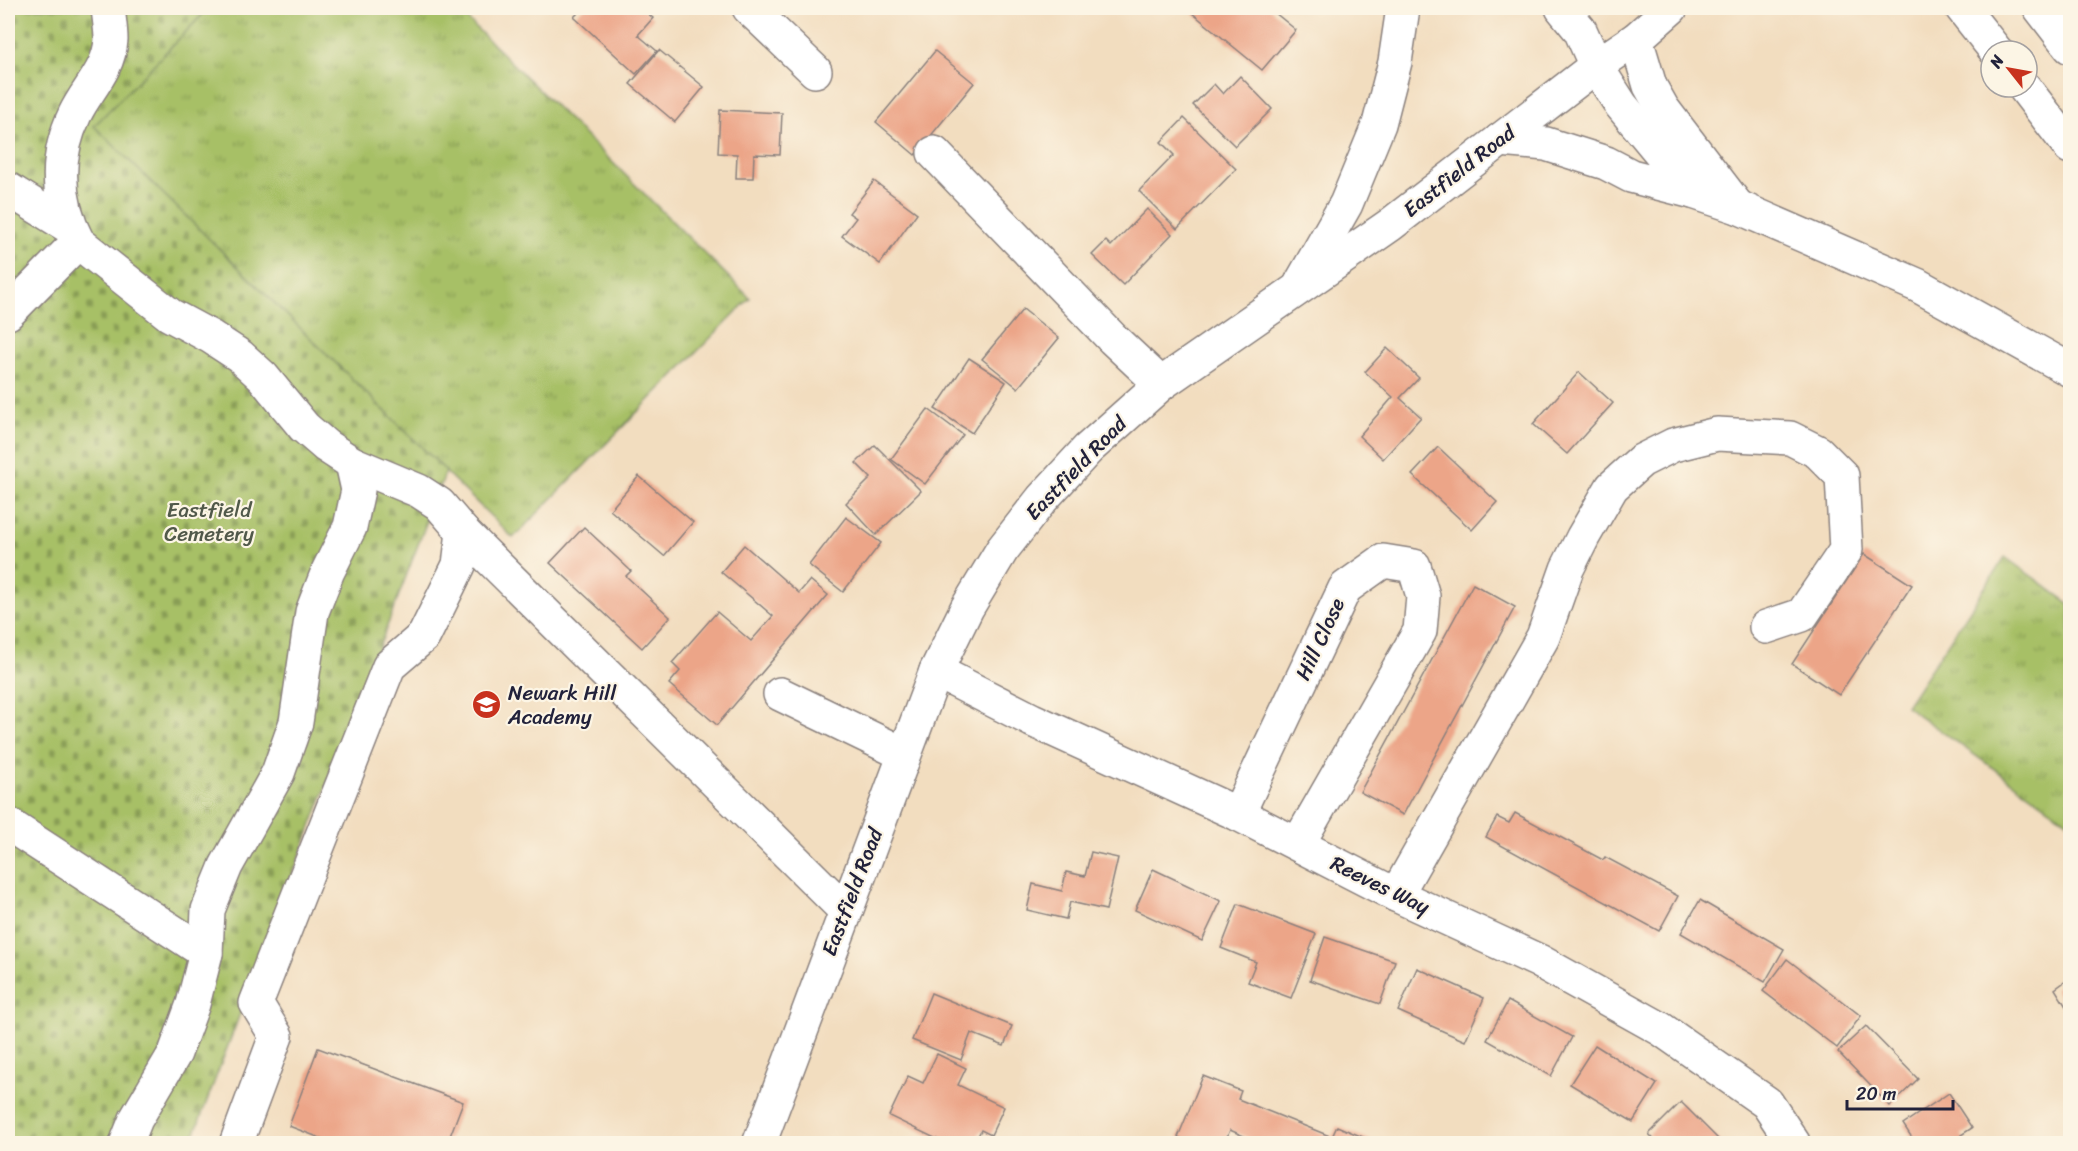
<svg xmlns="http://www.w3.org/2000/svg" width="2078" height="1151" font-family="Sriracha,sans-serif">
<defs>
<pattern id="grass-tufts" width="24" height="20" patternUnits="userSpaceOnUse" patternTransform="scale(1.5)"><rect width="24" height="20" fill="#a7c066"/><path d="M3 7l-1-3M5 7V3M7 7l1-3M15 17l-1-3M17 17v-4M19 17l1-3" fill="none" stroke="#889c55"/></pattern>
<pattern id="cemetery-stones" width="16" height="16" patternUnits="userSpaceOnUse" patternTransform="scale(1.5)"><rect width="16" height="16" fill="#a7c066"/><path d="M2 7V4a2 2 0 0 1 4 0v3zM10 15v-3a2 2 0 0 1 4 0v3z" fill="#889c55"/></pattern>
</defs>
<rect width="100%" height="100%" fill="#fcf5e5"/>
<filter id="ink" filterUnits="userSpaceOnUse"><feTurbulence type="fractalNoise" baseFrequency=".0167" numOctaves="2"/><feDisplacementMap in="SourceGraphic" scale="12" xChannelSelector="R" yChannelSelector="G"/><feConvolveMatrix kernelMatrix="1 2 1 2 8 2 1 2 1" color-interpolation-filters="sRGB"/></filter>
<filter id="wash" filterUnits="userSpaceOnUse"><feTurbulence type="fractalNoise" baseFrequency=".008" numOctaves="4" result="noise"/><feDisplacementMap in="SourceGraphic" scale="24" xChannelSelector="R" yChannelSelector="G"/><feGaussianBlur stdDeviation="1.35" result="paint"/><feColorMatrix in="noise" values="0 0 0 0 0 0 0 0 0 0 0 0 0 0 0 0 0 1.4 0 .05"/><feComposite in="paint" operator="in"/></filter>
<g filter="url(#wash)">
<rect width="100%" height="100%" fill="#f2ddbf"/>
<g fill="url(#grass-tufts)" stroke="#647150" stroke-width="1.5">
<path d="M 209,8 L 456,8 L 750,298 L 513,538 L 93,126 Z"/>
<path d="M 2005,557 L 2070,604 L 2070,823 L 1906,706 Z"/>
</g>
<path fill="url(#cemetery-stones)" stroke="#647150" stroke-width="1.5" d="M 8,8 L 197,8 L 204,13 L 94,126 L 446,471 L 191,1143 L 8,1143 Z"/>
<g id="blocks">
<g fill="#eca588">
<path d="M 583,8 L 641,8 L 653,18 L 638,35 L 657,51 L 636,74 L 574,17 Z"/>
<path d="M 1186,8 L 1269,8 L 1296,30 L 1262,70 Z"/>
<path d="M 659,50 L 704,87 L 675,122 L 630,84 Z"/>
<path d="M 935,51 L 974,83 L 915,155 L 876,122 Z"/>
<path d="M 1240,76 L 1272,109 L 1235,146 L 1193,105 L 1214,84 L 1223,94 Z"/>
<path d="M 720,110 L 782,113 L 780,155 L 754,154 L 753,178 L 736,178 L 737,154 L 718,153 Z"/>
<path d="M 1184,118 L 1236,169 L 1177,229 L 1139,191 L 1174,155 L 1161,142 Z"/>
<path d="M 874,181 L 917,213 L 880,264 L 842,236 L 856,218 L 849,213 Z"/>
<path d="M 1147,209 L 1172,234 L 1123,285 L 1092,255 L 1106,241 L 1111,246 Z"/>
<path d="M 1023,309 L 1059,338 L 1018,388 L 982,359 Z"/>
<path d="M 1387,348 L 1419,378 L 1400,398 L 1421,417 L 1383,459 L 1359,436 L 1393,397 L 1365,372 Z"/>
<path d="M 969,358 L 1006,382 L 972,433 L 935,409 Z"/>
<path d="M 1579,372 L 1613,403 L 1567,454 L 1533,424 Z"/>
<path d="M 928,409 L 963,435 L 925,484 L 891,459 Z"/>
<path d="M 875,445 L 921,491 L 876,535 L 846,503 L 871,478 L 856,463 Z"/>
<path d="M 1438,447 L 1497,502 L 1472,530 L 1412,475 Z"/>
<path d="M 639,476 L 693,522 L 664,556 L 610,510 Z"/>
<path d="M 846,517 L 881,543 L 843,592 L 809,565 Z"/>
<path d="M 584,527 L 631,571 L 626,576 L 670,617 L 642,648 L 550,563 Z"/>
<path d="M 744,545 L 799,593 L 810,580 L 828,595 L 717,725 L 669,684 L 680,671 L 672,663 L 717,612 L 751,641 L 773,616 L 721,572 Z"/>
<path d="M 1864,554 L 1912,585 L 1839,695 L 1792,664 Z"/>
<path d="M 1473,584 L 1515,607 L 1403,815 L 1360,792 Z"/>
<path d="M 1515,813 L 1603,860 L 1605,857 L 1678,896 L 1659,931 L 1486,837 L 1497,817 L 1509,823 Z"/>
<path d="M 1091,852 L 1118,858 L 1106,910 L 1070,902 L 1066,919 L 1027,910 L 1033,884 L 1062,891 L 1066,872 L 1085,876 Z"/>
<path d="M 1153,869 L 1221,901 L 1202,941 L 1135,910 Z"/>
<path d="M 1700,900 L 1784,949 L 1765,982 L 1681,933 Z"/>
<path d="M 1238,904 L 1316,934 L 1291,998 L 1248,982 L 1256,962 L 1221,948 Z"/>
<path d="M 1325,937 L 1395,961 L 1380,1004 L 1310,980 Z"/>
<path d="M 1787,959 L 1861,1016 L 1837,1048 L 1763,991 Z"/>
<path d="M 1417,968 L 1484,998 L 1465,1041 L 1398,1011 Z"/>
<path d="M 2070,978 L 2070,1013 L 2055,989 Z"/>
<path d="M 931,993 L 1012,1026 L 1004,1046 L 971,1033 L 961,1060 L 912,1040 Z"/>
<path d="M 1508,1001 L 1572,1037 L 1551,1076 L 1487,1040 Z"/>
<path d="M 1866,1026 L 1918,1079 L 1890,1106 L 1838,1052 Z"/>
<path d="M 1595,1045 L 1657,1084 L 1633,1122 L 1570,1084 Z"/>
<path d="M 318,1048 L 463,1102 L 447,1144 L 336,1144 L 289,1126 Z"/>
<path d="M 937,1054 L 966,1068 L 958,1085 L 1004,1107 L 991,1135 L 981,1130 L 974,1144 L 947,1144 L 889,1116 L 908,1076 L 923,1083 Z"/>
<path d="M 1203,1076 L 1241,1091 L 1238,1099 L 1332,1137 L 1337,1126 L 1379,1144 L 1262,1144 L 1230,1130 L 1224,1144 L 1194,1144 L 1178,1137 Z"/>
<path d="M 1949,1093 L 1972,1128 L 1961,1135 L 1967,1144 L 1916,1144 L 1903,1124 Z"/>
<path d="M 1681,1102 L 1723,1144 L 1658,1144 L 1649,1134 Z"/>
</g>
</g>
</g>
<g filter="url(#ink)">
<use href="#blocks" fill-opacity="0" stroke="#8a807d" stroke-width="1.5"/>
<g fill="none" stroke-linecap="round" stroke-linejoin="round">
<defs>
<g id="minor">
<path d="M 108,8 C 109,18 111,29 111,40 C 109,70 87,89 75,114 C 54,158 56,200 78,242 L 170,315 L 211,337 L 240,356 L 263,377 L 304,427 L 326,446 L 352,463 L 419,491 L 439,504 L 463,532 L 845,910"/>
<path d="M 749,8 L 815,71"/>
<path d="M 1562,8 L 1580,30 L 1596,66"/>
<path d="M 934,153 L 1113,339 L 1161,384"/>
<path d="M 8,189 L 71,228"/>
<path d="M 1301,283 L 1346,204 L 1379,124 L 1395,62 L 1403,8"/>
<path d="M 8,313 L 78,242"/>
<path d="M 936,671 L 1032,720 L 1238,814 L 1396,895 L 1539,961 L 1661,1029 L 1767,1103 L 1794,1144"/>
<path d="M 780,694 L 904,754"/>
<path d="M 1238,814 L 1345,588 L 1383,561 L 1414,566 L 1423,596 L 1420,631 L 1298,844"/>
<path d="M 8,824 L 206,953"/>
<path d="M 1396,895 L 1543,637 L 1567,569 L 1583,537 L 1612,487 L 1641,461 L 1673,445 L 1717,434 L 1790,438 L 1818,452 L 1842,476 L 1846,550 L 1802,615 L 1766,627"/>
<path d="M 126,1144 L 136,1119 L 175,1053 L 193,1004 L 206,953 L 208,910 L 226,866 L 278,773 L 296,722 L 312,612 L 328,571 L 350,527 L 358,490 L 352,463"/>
<path d="M 236,1144 L 276,1036 L 256,1003 L 389,666 L 424,636 L 459,565 L 463,532"/>
<path d="M 759,1144 L 936,671 L 967,608 L 1002,550 L 1042,499 L 1088,449 L 1161,384 L 1390,225 L 1596,66 L 1636,39 L 1671,8"/>
</g>
<g id="highway">
<path d="M 1962,8 L 1996,51"/>
<path d="M 2040,8 L 2070,47"/>
<path d="M 1636,39 L 1650,86 L 1663,109 L 1738,207"/>
<path d="M 1596,66 L 1621,105 L 1693,192"/>
<path d="M 2024,87 L 2070,147"/>
<path d="M 1500,140 L 1546,144 L 1606,163 L 1631,176 L 1693,192 L 1738,207 L 1917,285 L 2070,370"/>
</g>
</defs>
<use href="#minor" stroke="#8a807d" stroke-width="36"/>
<use href="#highway" stroke="#8a807d" stroke-width="36"/>
<use href="#minor" stroke="#fff" stroke-width="33"/>
<use href="#highway" stroke="#fff" stroke-width="33"/>
</g>
</g>
<defs>
<symbol id="school-disc" viewBox="-11 -11 22 22"><circle r="9.5" fill="#c8321e" stroke="#fcf5e5"/><path d="M0-5L7-2L0 1L-7-2ZM-4 1L0 2.5L4 1V4Q0 6-4 4Z" fill="#fff"/></symbol>
</defs>
<g fill-rule="evenodd">
<use href="#school-disc" x="470" y="688" width="33" height="33"/>
</g>
<g text-anchor="middle" stroke-width="4.5" stroke-linejoin="round" paint-order="stroke">
<g font-size="21" fill="#22223b" stroke="#fcf5e5">
<text transform="translate(1459 171) rotate(-38)" y="7">Eastfield Road</text>
<text transform="translate(1076 468) rotate(-46)" y="7">Eastfield Road</text>
<text transform="translate(1320 639) rotate(-65)" y="7">Hill Close</text>
<text transform="translate(1380 885) rotate(26)" y="7">Reeves Way</text>
<text transform="translate(852 892) rotate(-69)" y="7">Eastfield Road</text>
</g>
<g font-size="21" fill="#51594a" stroke="#fcf5e5">
<text x="209" y="517">Eastfield<tspan x="209" dy="24">Cemetery</tspan></text>
</g>
<g font-size="21" fill="#22223b" stroke="#fcf5e5" text-anchor="start">
<text x="508" y="700">Newark Hill<tspan x="508" dy="24">Academy</tspan></text>
</g>
</g>
<rect width="2078" height="1151" fill="none" stroke="#fcf5e5" stroke-width="30"/>
<g transform="translate(2009 69) rotate(301)"><circle r="28" fill="#fcf5e5" stroke="#a5a1a1" stroke-width="1.5"/>
<path d="M0-4.5L10 22L0 15L-10 22Z" fill="#c8321e"/>
<text y="-9" font-size="16" font-weight="bold" text-anchor="middle" fill="#22223b">N</text>
</g>
<path d="M1847 1100v9h106v-9" fill="none" stroke="#22223b" stroke-width="3"/>
<text x="1856" y="1100" font-size="18" fill="#22223b" stroke="#fcf5e5" stroke-width="4.5" paint-order="stroke">20 m</text>
</svg>
